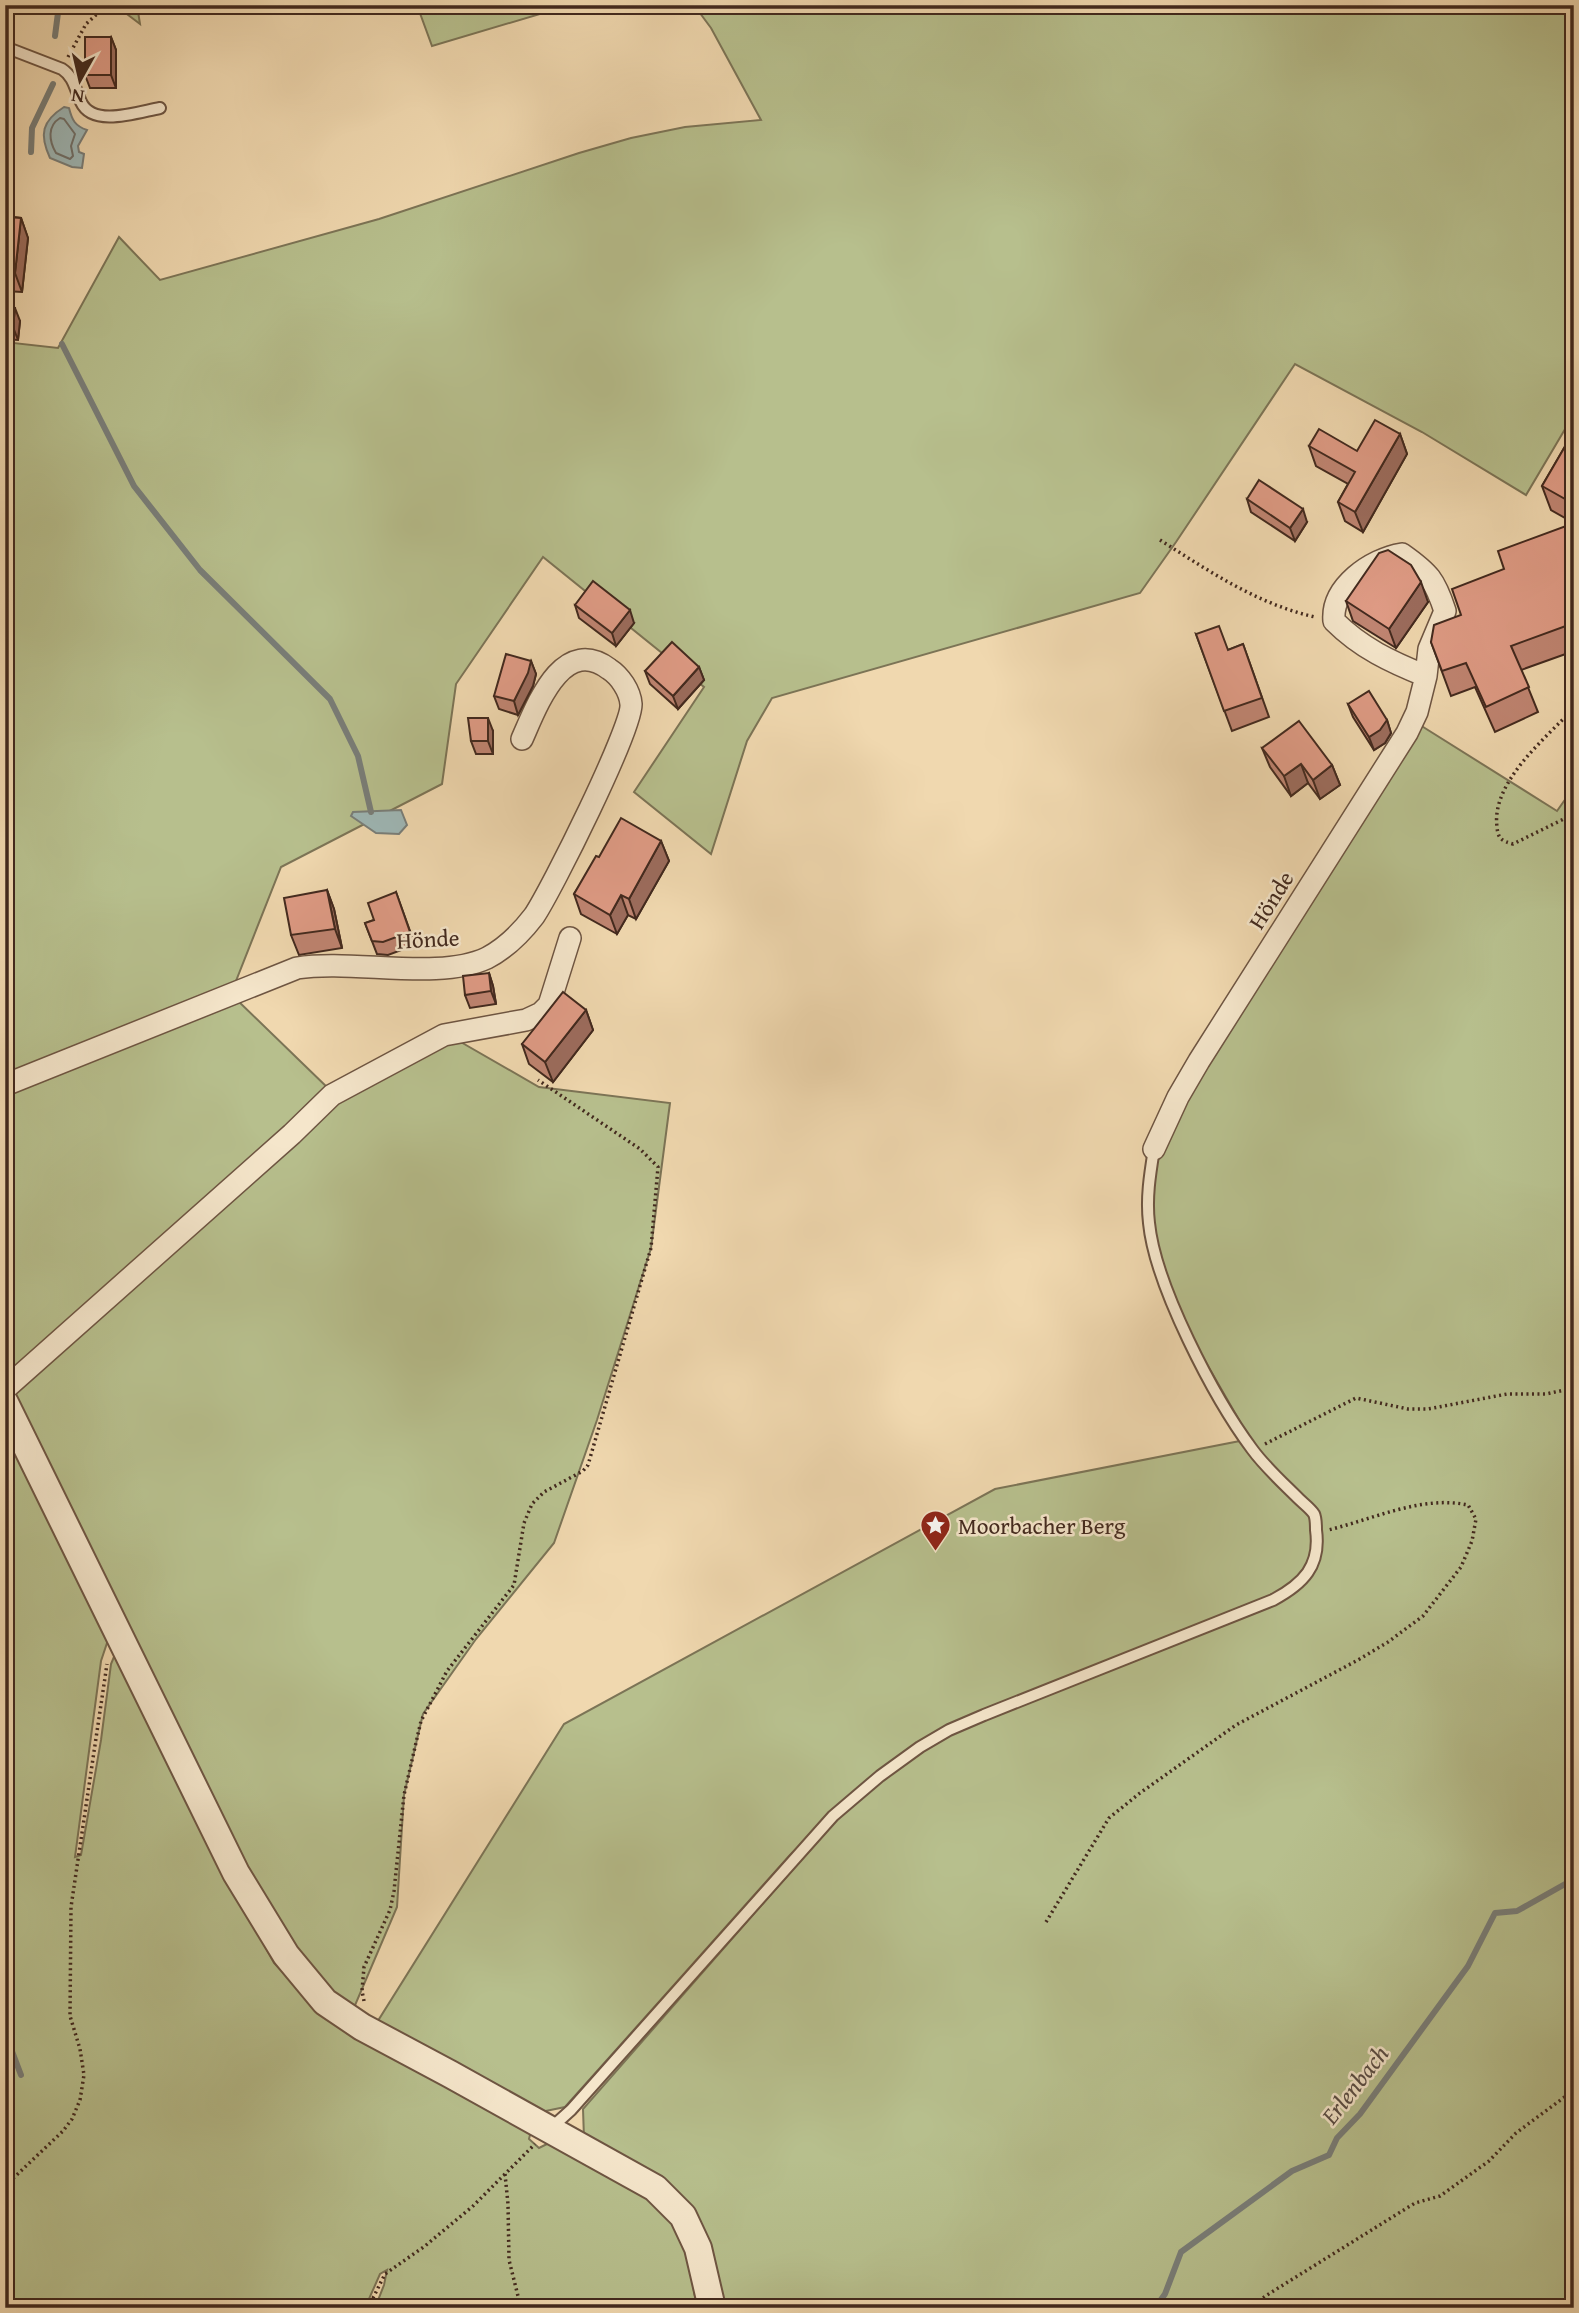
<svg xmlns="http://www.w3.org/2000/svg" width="1579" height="2313" font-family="'Gentium Book Plus',serif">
<rect width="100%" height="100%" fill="#f0d8af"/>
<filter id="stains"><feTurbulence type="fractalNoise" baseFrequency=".00286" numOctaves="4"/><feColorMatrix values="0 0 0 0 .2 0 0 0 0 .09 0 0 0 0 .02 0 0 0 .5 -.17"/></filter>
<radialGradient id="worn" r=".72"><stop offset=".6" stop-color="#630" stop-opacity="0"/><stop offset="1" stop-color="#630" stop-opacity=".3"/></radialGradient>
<g fill="#b7bf8d" stroke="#7c7456" stroke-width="2">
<path d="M 115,5 L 137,5 L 140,24 Z"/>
<path d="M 417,5 L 570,5 L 432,46 Z"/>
<path d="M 694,5 L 1574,5 L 1574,414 L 1526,495 L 1422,432 L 1295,364 L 1176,542 L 1140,593 L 772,698 L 747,741 L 711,854 L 634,792 L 704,687 L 543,557 L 456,684 L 442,784 L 281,867 L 232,991 L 5,1082 L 5,342 L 58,348 L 119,237 L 160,280 L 379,219 L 579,153 L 631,138 L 685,127 L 761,120 L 711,28 Z"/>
<path d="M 1420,725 L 1557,811 L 1574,787 L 1574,2308 L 723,2308 L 707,2245 L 584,2138 L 583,2109 L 844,1811 L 840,1806 L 790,1855 L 565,2107 L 536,2113 L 376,2024 L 564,1724 L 995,1489 L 1250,1439 L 1189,1333 L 1160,1270 L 1152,1225 L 1152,1180 L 1157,1150 L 1191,1080 Z"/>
<path d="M 234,997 L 331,1091 L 5,1384 L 5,1089 Z"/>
<path d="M 452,1037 L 539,1087 L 670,1103 L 651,1248 L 597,1420 L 554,1543 L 476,1639 L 423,1714 L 404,1795 L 397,1907 L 353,2010 L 329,1994 L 291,1952 L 7,1396 L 336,1098 Z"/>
<path d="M 5,1417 L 110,1634 L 101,1661 L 75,1857 L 81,1855 L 101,1740 L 111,1664 L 116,1652 L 226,1875 L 274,1963 L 312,2003 L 531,2131 L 529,2139 L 539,2148 L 551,2142 L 648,2196 L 669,2218 L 687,2252 L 697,2308 L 375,2308 L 384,2285 L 387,2270 L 380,2274 L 365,2308 L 5,2308 Z"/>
</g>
<g fill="#9eb7b6" stroke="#797e79" stroke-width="2">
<path d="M 64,107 L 69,108 C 72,120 75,126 87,130 L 78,146 L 79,152 L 84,154 L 82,168 L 72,167 L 50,158 C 39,134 42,121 64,107 Z"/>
<path d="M 401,810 L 407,825 L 399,834 L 376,833 L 351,816 L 353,812 Z"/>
</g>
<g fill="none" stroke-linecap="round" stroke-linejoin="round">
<path stroke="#70706a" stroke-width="2" d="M 60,118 L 64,119 L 75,134 L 71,146 L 73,156 L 70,159 L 56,153 C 49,141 47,126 60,118 Z"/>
<g stroke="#797e79" stroke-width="6">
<path d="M 55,36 L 59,5"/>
<path d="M 31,152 L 32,128 L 53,84"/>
<path d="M 62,344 L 134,486 L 200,570 L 330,699 L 358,756 L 371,812"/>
<path d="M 5,2033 L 21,2075"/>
<path d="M 1155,2308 L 1165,2294 L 1181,2252 L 1292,2171 L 1329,2155 L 1337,2138 L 1360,2114 L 1468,1966 L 1495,1913 L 1517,1911 L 1574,1879"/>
</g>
<defs>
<g id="service">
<path d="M 5,47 L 62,69 C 74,77 75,89 81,102 C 93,128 138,112 160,108"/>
<path d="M 551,2128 L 571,2110 L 833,1816 L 880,1776 L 920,1747 L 949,1730 L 984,1715 L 1273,1600 C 1303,1584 1321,1566 1316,1530 C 1316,1526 1316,1518 1314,1514 C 1311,1509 1303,1503 1299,1499 C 1283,1483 1265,1467 1252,1449 C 1214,1398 1155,1285 1149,1223 C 1146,1198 1150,1174 1154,1149"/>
</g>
<g id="minor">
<path d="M 5,1085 L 297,968 C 353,959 438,981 487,958 C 506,948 521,933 534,916 C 551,891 633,727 631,704 C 630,691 620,676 609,669 C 562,634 536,708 522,739"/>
<path d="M 1154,1149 L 1178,1097 L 1199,1061 L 1407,733 L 1417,712 L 1426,676 L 1429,649 L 1445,611 C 1435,580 1429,573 1402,554 C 1371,559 1331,587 1334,621 C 1361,648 1391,662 1426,676"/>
<path d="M 5,1389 L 292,1134 L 332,1095 L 444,1035 L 526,1020 L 541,1013 L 549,1005 L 570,938"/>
</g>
<path id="tertiary" d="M 5,1403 L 236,1873 L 286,1955 L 325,2002 L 362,2027 L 450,2074 L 655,2188 L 683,2216 L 698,2248 L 712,2308"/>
</defs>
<use href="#service" stroke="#6e5542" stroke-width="14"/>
<use href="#minor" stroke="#6e5542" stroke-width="24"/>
<use href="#tertiary" stroke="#6e5542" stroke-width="30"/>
<g stroke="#42291e" stroke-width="3.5" stroke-dasharray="2 3.5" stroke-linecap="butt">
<path d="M 68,57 L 86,24 L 107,5"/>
<path d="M 1160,540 C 1209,571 1257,604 1315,617"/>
<path d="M 1574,708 C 1546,738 1491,782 1497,827 C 1498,839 1502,841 1513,844 L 1574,814"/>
<path d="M 1265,1444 L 1356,1398 L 1408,1409 L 1428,1409 L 1507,1394 L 1546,1394 L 1574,1388"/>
<path d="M 1046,1922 L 1109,1818 L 1140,1793 L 1236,1725 L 1358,1660 L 1388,1642 L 1423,1616 L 1461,1567 L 1472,1541 L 1476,1519 L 1468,1505 C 1422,1495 1374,1519 1328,1530"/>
<path d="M 364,2001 L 362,1991 L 364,1967 L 390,1910 L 394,1891 L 404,1795 L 421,1721 L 447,1671 L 514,1585 L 524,1523 L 532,1504 L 544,1492 L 583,1471 L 588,1465 L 651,1248 L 658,1167 L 640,1149 L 538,1080"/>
<path d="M 505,2174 L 508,2204 L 509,2260 L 521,2308"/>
<path d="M 5,2186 L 63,2131 L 72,2119 L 80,2100 L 84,2075 L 80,2049 L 70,2016 L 71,1907 L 107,1664"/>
<path d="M 368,2308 L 385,2274 L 425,2246 L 473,2206 L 535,2144"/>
<path d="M 1250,2308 L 1267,2295 L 1415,2203 L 1440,2196 L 1489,2161 L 1516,2133 L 1574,2090"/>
</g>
<use href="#service" stroke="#f5e6cb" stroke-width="10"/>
<use href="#minor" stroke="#f5e6cb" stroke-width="21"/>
<use href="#tertiary" stroke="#f5e6cb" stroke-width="26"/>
</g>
<g fill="#c08572" stroke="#42291e" stroke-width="2">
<path d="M 111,37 L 116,50 L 116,88 L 90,88 L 85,75 Z"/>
<path d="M 5,209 L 13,217 L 21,218 L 28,238 L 22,292 L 5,291 Z"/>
<path d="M 5,307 L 20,321 L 18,340 L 5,339 Z"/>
<path d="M 1574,431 L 1574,523 L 1551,510 L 1542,486 Z"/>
<path d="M 1400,434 L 1407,454 L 1363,532 L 1345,521 L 1338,502 L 1348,484 L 1316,466 L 1309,446 L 1357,451 Z"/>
<path d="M 1247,499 L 1307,522 L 1295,541 L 1251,512 Z"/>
<path d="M 1574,547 L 1574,651 L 1521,670 L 1538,712 L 1495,732 L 1475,687 L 1451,696 L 1431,642 L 1461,615 Z"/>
<path d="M 1346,601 L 1428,602 L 1396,648 L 1353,621 Z"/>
<path d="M 575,605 L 634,623 L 616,646 L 579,618 Z"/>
<path d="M 1196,634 L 1228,650 L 1243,644 L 1269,717 L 1232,731 Z"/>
<path d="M 531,661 L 536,674 L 533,686 L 518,715 L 499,709 L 494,696 Z"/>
<path d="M 699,667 L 704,680 L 678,709 L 650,684 L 645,671 Z"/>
<path d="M 1348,704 L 1387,720 L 1391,733 L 1385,743 L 1374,750 L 1353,717 Z"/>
<path d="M 493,731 L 493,754 L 476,754 L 471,741 Z"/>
<path d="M 1262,748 L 1332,765 L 1340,785 L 1320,799 L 1308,783 L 1291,796 L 1270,767 Z"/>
<path d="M 661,841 L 669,861 L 636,919 L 628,915 L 617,934 L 581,914 L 574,894 L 599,857 Z"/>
<path d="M 327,890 L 334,909 L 342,948 L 299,955 L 291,935 Z"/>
<path d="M 396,892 L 415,945 L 388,955 L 377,954 L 365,923 L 374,920 Z"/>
<path d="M 489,973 L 493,986 L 496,1004 L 470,1008 L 465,995 Z"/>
<path d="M 586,1010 L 593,1030 L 553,1082 L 529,1064 L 522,1044 Z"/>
</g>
<g fill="#9c6c5d" stroke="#42291e" stroke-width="2">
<path d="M 111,37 L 116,50 L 116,88 L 111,75 Z"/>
<path d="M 21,218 L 28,238 L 22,292 L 15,273 Z"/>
<path d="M 15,308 L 20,321 L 18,340 L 13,327 Z"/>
<path d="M 1400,434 L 1407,454 L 1363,532 L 1355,512 Z"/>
<path d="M 1303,509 L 1307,522 L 1295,541 L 1290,528 Z"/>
<path d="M 1421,582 L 1428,602 L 1396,648 L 1389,629 Z"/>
<path d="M 630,610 L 634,623 L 616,646 L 612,633 Z"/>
<path d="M 531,661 L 536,674 L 533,686 L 518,715 L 514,701 Z"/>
<path d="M 699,667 L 704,680 L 678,709 L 673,696 Z"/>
<path d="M 488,718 L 493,731 L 493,754 L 488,741 Z"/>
<path d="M 1387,720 L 1391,733 L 1385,743 L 1374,750 L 1369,737 Z"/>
<path d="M 1301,764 L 1308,783 L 1291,796 L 1284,776 Z"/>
<path d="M 1332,765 L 1340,785 L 1320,799 L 1313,780 Z"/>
<path d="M 661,841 L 669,861 L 636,919 L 629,899 Z"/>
<path d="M 327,890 L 334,909 L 342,948 L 335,929 Z"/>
<path d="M 621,895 L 628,915 L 617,934 L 610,915 Z"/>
<path d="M 489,973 L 493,986 L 496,1004 L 491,991 Z"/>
<path d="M 586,1010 L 593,1030 L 553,1082 L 545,1062 Z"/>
</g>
<g fill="#df9b85" stroke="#42291e" stroke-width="2">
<rect x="85" y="37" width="26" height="38"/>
<path d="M 5,209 L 10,210 L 9,217 L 21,218 L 15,273 L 5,272 Z"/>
<path d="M 5,307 L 15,308 L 13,327 L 5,326 Z"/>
<path d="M 1375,420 L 1400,434 L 1355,512 L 1338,502 L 1355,472 L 1309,446 L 1319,429 L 1357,451 Z"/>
<path d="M 1574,431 L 1574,504 L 1542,486 Z"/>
<path d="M 1259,480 L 1303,509 L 1290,528 L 1247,499 Z"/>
<path d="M 1566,526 L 1574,547 L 1574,623 L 1511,646 L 1529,687 L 1486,707 L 1466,663 L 1442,671 L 1431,642 L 1434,625 L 1461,615 L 1452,589 L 1504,569 L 1498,551 Z"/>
<path d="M 1388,550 L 1411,565 L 1421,582 L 1389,629 L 1346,601 L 1379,553 Z"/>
<path d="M 593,581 L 630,610 L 612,633 L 575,605 Z"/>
<path d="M 1219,626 L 1228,650 L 1243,644 L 1262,698 L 1224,711 L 1196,634 Z"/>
<path d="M 672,642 L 699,667 L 673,696 L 645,671 Z"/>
<path d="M 506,654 L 531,661 L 528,673 L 514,701 L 494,696 Z"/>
<path d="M 1369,691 L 1387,720 L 1380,730 L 1369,737 L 1348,704 Z"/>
<path d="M 468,718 L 488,718 L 488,741 L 471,741 Z"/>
<path d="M 1299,721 L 1332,765 L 1313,780 L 1301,764 L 1284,776 L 1262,748 Z"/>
<path d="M 621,818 L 661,841 L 629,899 L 621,895 L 610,915 L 574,894 L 596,856 L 599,857 Z"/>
<path d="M 327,890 L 335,929 L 291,935 L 284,898 Z"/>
<path d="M 396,892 L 410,932 L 383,942 L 372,941 L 365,923 L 374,920 L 368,903 Z"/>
<path d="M 489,973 L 491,991 L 465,995 L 463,976 Z"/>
<path d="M 563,992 L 586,1010 L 545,1062 L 522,1044 Z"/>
</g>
<defs>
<symbol id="sight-pin" viewBox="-11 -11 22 30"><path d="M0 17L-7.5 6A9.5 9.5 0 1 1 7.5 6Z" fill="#8f2418" stroke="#f5e6cb"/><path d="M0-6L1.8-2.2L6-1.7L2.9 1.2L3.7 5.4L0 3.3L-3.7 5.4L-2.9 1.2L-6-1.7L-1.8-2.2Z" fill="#fff"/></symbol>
</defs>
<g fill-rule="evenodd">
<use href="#sight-pin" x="918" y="1508" width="35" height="47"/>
</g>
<g text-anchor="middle" stroke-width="5" stroke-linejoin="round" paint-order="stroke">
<g font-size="23" fill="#42291e" stroke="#f5e6cb">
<text transform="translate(1271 900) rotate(-58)" y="8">Hönde</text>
<text transform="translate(428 939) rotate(-3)" y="8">Hönde</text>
</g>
<g font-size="23" fill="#42291e" stroke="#f5e6cb" text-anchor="start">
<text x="958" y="1534">Moorbacher Berg</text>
</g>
<g font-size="24" font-style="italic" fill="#594c44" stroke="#f5e6cb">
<text transform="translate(1355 2085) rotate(-52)" y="8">Erlenbach</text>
</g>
</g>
<rect width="1579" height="2313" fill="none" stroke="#f0d8af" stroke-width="28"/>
<rect x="7" y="7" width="1565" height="2299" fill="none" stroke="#42291e" stroke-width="3.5"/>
<rect x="14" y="14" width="1551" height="2285" fill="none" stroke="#42291e" stroke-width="2"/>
<g transform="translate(80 80) rotate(188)" stroke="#f5e6cb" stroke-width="5" paint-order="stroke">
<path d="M0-5L12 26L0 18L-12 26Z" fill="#42291e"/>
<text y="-10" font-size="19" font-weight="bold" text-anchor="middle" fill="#42291e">N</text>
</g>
<rect width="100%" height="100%" filter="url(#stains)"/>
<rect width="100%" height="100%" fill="url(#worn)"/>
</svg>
